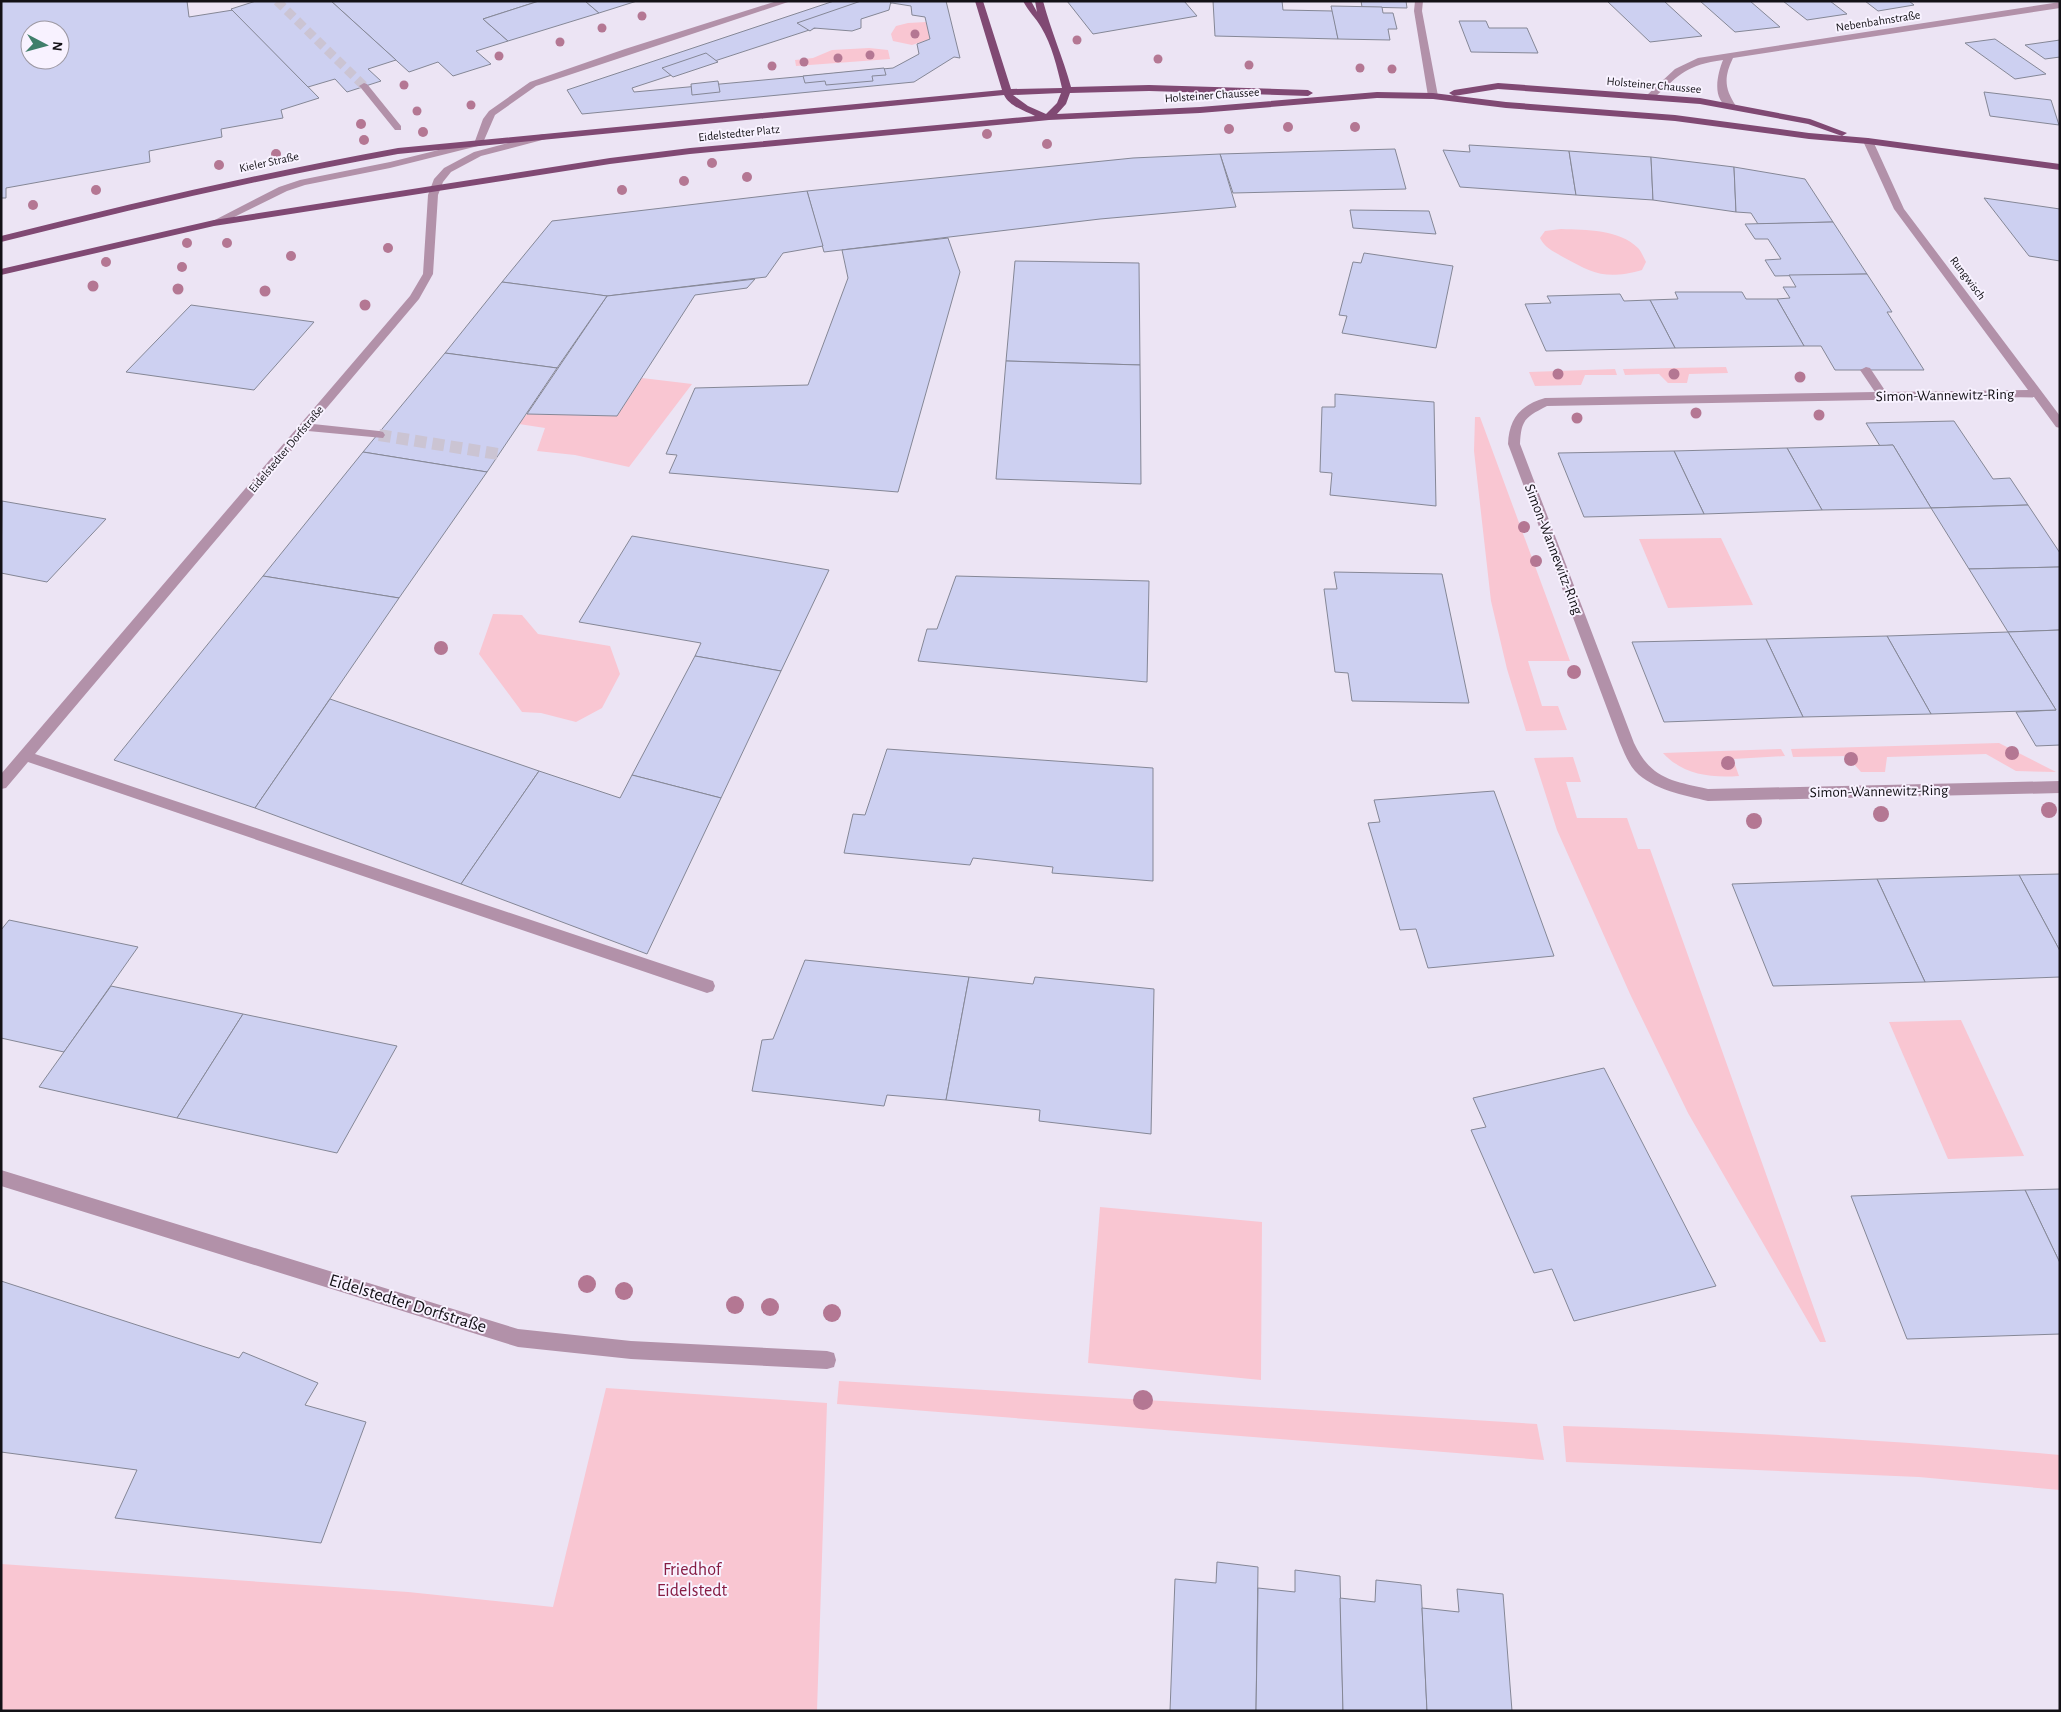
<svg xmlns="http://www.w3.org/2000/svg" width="2061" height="1712" font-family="'Alegreya Sans',sans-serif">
<rect width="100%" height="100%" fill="#ece4f4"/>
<g fill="#f9c6d2">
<path d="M 926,22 L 930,39 L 912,45 L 893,41 L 891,34 L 896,26 L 908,23 Z"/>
<path d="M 869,48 L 888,50 L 890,59 L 796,66 L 795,60 L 813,58 L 832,50 Z"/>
<path d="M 1561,229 C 1586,230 1619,229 1638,248 C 1641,251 1644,258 1646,262 L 1642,270 C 1606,280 1594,274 1563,257 C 1553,251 1545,248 1540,238 L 1545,231 Z"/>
<path d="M 1726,367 L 1728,373 L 1689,374 L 1687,383 L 1668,383 L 1659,374 L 1625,375 L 1623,369 Z"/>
<path d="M 1615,369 L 1617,375 L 1585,375 L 1581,385 L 1535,386 L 1529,372 Z"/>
<path d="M 642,378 L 692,384 L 629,467 L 575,455 L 537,451 L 545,428 L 519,424 L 527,414 L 617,416 Z"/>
<path d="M 1475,417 L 1480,417 L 1570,661 L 1528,661 L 1542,706 L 1558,706 L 1567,730 L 1526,731 L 1507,669 L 1491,601 L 1474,451 Z"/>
<path d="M 1721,538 L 1753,605 L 1668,608 L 1639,539 Z"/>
<path d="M 493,614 L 522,615 L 538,634 L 610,646 L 620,674 L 602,708 L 576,722 L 541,713 L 522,712 L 479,654 Z"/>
<path d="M 1999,743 L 2056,772 L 2016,771 L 1986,754 L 1887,757 L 1885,772 L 1861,772 L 1847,756 L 1793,757 L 1791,749 Z"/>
<path d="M 1781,749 L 1785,756 L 1733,759 L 1739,776 C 1711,778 1683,775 1663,753 Z"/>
<path d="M 1573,757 L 1581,782 L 1566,782 L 1577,818 L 1627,818 L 1638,849 L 1650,849 L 1826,1342 L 1820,1342 L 1688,1113 L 1630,994 L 1557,830 L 1534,758 Z"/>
<path d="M 1961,1020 L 2024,1156 L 1948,1159 L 1889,1022 Z"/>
<path d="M 1100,1207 L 1262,1222 L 1261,1380 L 1088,1363 Z"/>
<path d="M 839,1381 L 1537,1424 L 1544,1460 L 837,1404 Z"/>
<path d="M 606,1388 L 827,1403 L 817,1711 L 1,1711 L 1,1564 L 408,1592 L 553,1607 Z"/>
<path d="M 1563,1426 C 1729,1431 1894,1440 2060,1455 L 2060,1490 L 1919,1477 L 1566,1462 Z"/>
</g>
<g fill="#cdd0f1" stroke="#858796" fill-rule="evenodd">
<path d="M 1,1 L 187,1 L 189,17 L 233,10 L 319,98 L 281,110 L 283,118 L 221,129 L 222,137 L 149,151 L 150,162 L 6,188 L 6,198 L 1,198 ZM 30,30 L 60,30 L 60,60 L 30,60 Z"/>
<path d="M 331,1 L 539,1 L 483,19 L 508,41 L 476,51 L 491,64 L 453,76 L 438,62 L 409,72 Z"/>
<path d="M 331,1 L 396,60 L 368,69 L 381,81 L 347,92 L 335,79 L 308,87 L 231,9 L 256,1 Z"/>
<path d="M 539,1 L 585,1 L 599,13 L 508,41 L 483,19 Z"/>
<path d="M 585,1 L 637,1 L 599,13 Z"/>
<path d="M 834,1 L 946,1 L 960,58 L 954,57 L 914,82 L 582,114 L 567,90 ZM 892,3 L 911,6 L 912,15 L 925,17 L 930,39 L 917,44 L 919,54 L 893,68 L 634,92 L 632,88 Z"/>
<path d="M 861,1 L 891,1 L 889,10 L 861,19 L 861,28 L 852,31 L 814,28 L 810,31 L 797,23 Z"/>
<path d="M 1067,1 L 1184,1 L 1197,16 L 1093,34 Z"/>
<path d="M 1213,1 L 1282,1 L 1283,10 L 1333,11 L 1338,39 L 1215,36 Z"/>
<path d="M 1361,1 L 1406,1 L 1407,8 L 1362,7 Z"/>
<path d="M 1607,1 L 1664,1 L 1702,36 L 1650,42 Z"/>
<path d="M 1700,1 L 1750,1 L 1780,27 L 1735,32 Z"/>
<path d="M 1783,1 L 1830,1 L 1847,14 L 1807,20 Z"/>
<path d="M 1865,1 L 1909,1 L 1914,5 L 1878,11 Z"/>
<path d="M 1331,6 L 1382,7 L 1383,13 L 1393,13 L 1397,29 L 1388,29 L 1390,40 L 1338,39 Z"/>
<path d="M 1459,21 L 1486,21 L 1489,28 L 1527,28 L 1538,53 L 1471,52 Z"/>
<path d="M 1995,39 L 2046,74 L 2015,79 L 1965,43 Z"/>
<path d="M 2060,40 L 2060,57 L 2045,59 L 2025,45 Z"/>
<path d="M 706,53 L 718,62 L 673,77 L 662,68 Z"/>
<path d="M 884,68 L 886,75 L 872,76 L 873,81 L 826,85 L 825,81 L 805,83 L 803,76 Z"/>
<path d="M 718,81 L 720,92 L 692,95 L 691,84 Z"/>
<path d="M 1984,92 L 2051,100 L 2059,125 L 1990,116 Z"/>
<path d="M 1469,145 L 1569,151 L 1576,195 L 1460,187 L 1443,150 L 1470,152 Z"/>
<path d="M 1395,149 L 1406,189 L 1233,193 L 1220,154 Z"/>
<path d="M 1569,151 L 1651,157 L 1653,200 L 1576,195 Z"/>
<path d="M 1220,154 L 1236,207 L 1100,219 L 824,252 L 807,191 L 1133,158 Z"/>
<path d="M 1651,157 L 1734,167 L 1736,212 L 1653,200 Z"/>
<path d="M 1734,167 L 1805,179 L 1833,222 L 1758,224 L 1751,213 L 1736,212 Z"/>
<path d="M 807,191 L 823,246 L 783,253 L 766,277 L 607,296 L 502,282 L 552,221 Z"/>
<path d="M 1984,198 L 2060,209 L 2060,261 L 2029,256 Z"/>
<path d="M 1350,210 L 1429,211 L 1436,234 L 1353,228 Z"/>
<path d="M 1833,222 L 1867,274 L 1775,276 L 1765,260 L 1781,259 L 1768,239 L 1755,239 L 1745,224 Z"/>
<path d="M 948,238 L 960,272 L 898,492 L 669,473 L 677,455 L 666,454 L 695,388 L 808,385 L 848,278 L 842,250 Z"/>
<path d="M 1364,253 L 1453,266 L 1436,348 L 1342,333 L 1347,316 L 1339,315 L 1353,262 L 1361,263 Z"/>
<path d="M 1015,261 L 1139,263 L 1140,365 L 1006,361 Z"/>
<path d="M 1867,274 L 1892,312 L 1887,312 L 1924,370 L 1835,370 L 1821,346 L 1804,346 L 1777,299 L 1790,298 L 1783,287 L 1796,287 L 1789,275 Z"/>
<path d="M 755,279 L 747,288 L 695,295 L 617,416 L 527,414 L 607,296 Z"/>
<path d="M 502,282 L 586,293 L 607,296 L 557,368 L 445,353 Z"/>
<path d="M 1675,292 L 1742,292 L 1746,299 L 1777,299 L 1804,346 L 1675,348 L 1650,300 L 1678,299 Z"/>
<path d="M 1620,294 L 1624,301 L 1650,300 L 1675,348 L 1546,351 L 1525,304 L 1551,303 L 1547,296 Z"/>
<path d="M 191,305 L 314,322 L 254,390 L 126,372 Z"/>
<path d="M 445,353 L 557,368 L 487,472 L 363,452 Z"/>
<path d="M 1006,361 L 1140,365 L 1141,484 L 996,479 Z"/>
<path d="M 1335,394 L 1434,402 L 1436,506 L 1330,495 L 1332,473 L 1320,472 L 1322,407 L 1335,407 Z"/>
<path d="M 1954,421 L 1993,479 L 2010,478 L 2028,505 L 1931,508 L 1893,445 L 1880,446 L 1866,423 Z"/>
<path d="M 1893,445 L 1931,508 L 1822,510 L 1787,448 Z"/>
<path d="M 1787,448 L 1822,510 L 1704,514 L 1674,451 Z"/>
<path d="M 1674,451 L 1704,514 L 1584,517 L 1558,453 Z"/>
<path d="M 363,452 L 487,472 L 399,598 L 263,576 Z"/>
<path d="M 2,501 L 106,519 L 47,582 L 1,573 Z"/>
<path d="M 2028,505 L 2060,553 L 2060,567 L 1969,569 L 1931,508 Z"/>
<path d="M 632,536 L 829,570 L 781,671 L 695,656 L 701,643 L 579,622 Z"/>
<path d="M 2060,567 L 2060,630 L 2008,632 L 1969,569 Z"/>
<path d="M 1334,572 L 1442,574 L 1469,703 L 1352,701 L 1348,673 L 1335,672 L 1324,589 L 1337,589 Z"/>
<path d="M 263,576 L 399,598 L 255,808 L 114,760 Z"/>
<path d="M 956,576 L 1149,581 L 1147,682 L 918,661 L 927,629 L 937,629 Z"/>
<path d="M 2060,630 L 2060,745 L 2036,746 L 2016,712 L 2056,710 L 2008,632 Z"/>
<path d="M 2008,632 L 2056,710 L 1931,714 L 1887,636 Z"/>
<path d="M 1887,636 L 1931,714 L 1803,717 L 1766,639 Z"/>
<path d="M 1766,639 L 1803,717 L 1664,722 L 1632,642 Z"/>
<path d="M 695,656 L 781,671 L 721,798 L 632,775 Z"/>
<path d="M 330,699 L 539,771 L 461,884 L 255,808 Z"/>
<path d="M 887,749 L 1153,768 L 1153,881 L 1052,873 L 1053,867 L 973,858 L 970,865 L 844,853 L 853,814 L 865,815 Z"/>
<path d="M 539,771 L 620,798 L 632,775 L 721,798 L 647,954 L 461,884 Z"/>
<path d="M 1494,791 L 1554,956 L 1428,968 L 1416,929 L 1400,930 L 1368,823 L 1380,822 L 1374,800 Z"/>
<path d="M 2060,874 L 2060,951 L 2019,875 Z"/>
<path d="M 2019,875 L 2060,951 L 2060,977 L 1925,982 L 1877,879 Z"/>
<path d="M 1877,879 L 1925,982 L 1773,986 L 1732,884 Z"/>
<path d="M 9,920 L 138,947 L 64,1052 L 1,1038 L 1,930 Z"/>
<path d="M 805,960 L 969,977 L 946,1100 L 887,1095 L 884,1106 L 752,1091 L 762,1040 L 773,1039 Z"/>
<path d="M 969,977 L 1033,984 L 1035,977 L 1154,989 L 1151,1134 L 1039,1121 L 1040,1110 L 946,1100 Z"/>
<path d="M 111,986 L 243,1014 L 177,1118 L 39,1087 Z"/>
<path d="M 243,1014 L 397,1046 L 337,1153 L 177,1118 Z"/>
<path d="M 1604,1068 L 1716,1286 L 1574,1321 L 1552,1269 L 1534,1273 L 1471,1130 L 1486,1127 L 1473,1098 Z"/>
<path d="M 2060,1189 L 2060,1263 L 2025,1190 Z"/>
<path d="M 2025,1190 L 2060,1263 L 2060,1334 L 1907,1339 L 1851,1196 Z"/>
<path d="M 1,1281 L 239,1358 L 243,1352 L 318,1383 L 305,1405 L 366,1422 L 321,1543 L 115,1518 L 137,1470 L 1,1452 Z"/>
<path d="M 1217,1562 L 1258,1567 L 1256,1711 L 1170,1711 L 1175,1579 L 1216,1583 Z"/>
<path d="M 1295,1570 L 1340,1576 L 1343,1711 L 1256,1711 L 1258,1588 L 1295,1592 Z"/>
<path d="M 1376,1580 L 1421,1585 L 1427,1711 L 1343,1711 L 1340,1598 L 1375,1602 Z"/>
<path d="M 1457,1589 L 1503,1594 L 1512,1711 L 1427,1711 L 1422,1608 L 1459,1612 Z"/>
</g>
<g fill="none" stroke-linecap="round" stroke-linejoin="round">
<path stroke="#cbc4d3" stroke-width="9" stroke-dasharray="9 5" stroke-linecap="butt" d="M 277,1 L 364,86"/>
<path stroke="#cbc4d3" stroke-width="12" stroke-dasharray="12 6" stroke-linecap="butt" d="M 379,435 L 498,454"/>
<g fill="#b291a9" fill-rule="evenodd">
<path d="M 777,1 L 791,1 L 536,86 L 495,115 L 482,145 L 390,168 L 305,185 L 287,191 L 218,225 L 210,225 L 209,223 L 279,187 L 300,180 L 390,162 L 475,141 L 483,119 L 489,111 L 530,82 L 625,49 Z"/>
<path d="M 1415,1 L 1423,1 L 1422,11 L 1438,96 L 1433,99 L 1428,96 L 1414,11 Z"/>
<path d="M 2060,2 L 2060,8 L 1733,58 C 1724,77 1724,88 1736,106 L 1731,109 C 1711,101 1717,75 1723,60 C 1687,65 1681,73 1654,98 L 1651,99 L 1646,96 L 1675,69 L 1698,58 Z"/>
<path d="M 364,83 L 367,84 L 401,126 L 401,130 L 395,130 L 361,88 L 359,86 Z"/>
<path d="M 543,134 L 546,135 L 546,139 L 481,156 L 451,172 L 443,182 L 438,195 L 433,274 L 419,299 L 313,424 L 379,431 L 383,432 L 385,435 L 383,438 L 308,431 L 35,754 L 713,981 L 715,986 L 713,991 L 707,993 L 28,762 L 6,788 L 1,789 L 1,774 L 410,296 L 423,274 L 428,195 L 434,179 L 444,168 L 474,152 Z"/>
<path d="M 1868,138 L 1873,141 L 1904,209 L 2060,416 L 2060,428 L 2056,427 L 2034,397 L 1547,406 C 1526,417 1521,419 1520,444 L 1634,743 C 1651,779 1672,781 1708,789 L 2060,781 L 2060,793 L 1708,801 C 1684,795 1653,790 1635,771 C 1628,763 1624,752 1620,743 L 1508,444 C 1509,419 1520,405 1545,398 L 1875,392 L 1860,370 L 1866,367 L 1870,368 L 1886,392 L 2028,390 L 1894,209 L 1863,141 Z"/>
<path d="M 1,1170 L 518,1329 L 631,1341 L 827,1351 L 834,1353 L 836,1360 L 834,1367 L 827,1369 L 631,1359 L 518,1347 L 1,1186 Z"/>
</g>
<g fill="#804973" fill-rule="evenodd">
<path d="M 975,1 L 983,1 L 1011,89 L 1062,88 C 1057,67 1052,45 1041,27 C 1036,18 1028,11 1023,1 L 1031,1 L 1037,12 L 1035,1 L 1043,1 C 1051,31 1063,58 1071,87 L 1149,85 L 1308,90 L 1313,93 L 1308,96 L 1149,91 L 1070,93 L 1066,104 L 1057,114 L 1200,107 L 1377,92 L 1433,93 L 1506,102 L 1675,115 L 1809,133 L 1868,138 L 2060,164 L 2060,170 L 1868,144 L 1809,139 L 1675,121 L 1506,108 L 1433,99 L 1377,98 L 1200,113 L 1049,120 L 690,154 L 610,164 L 214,226 L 1,275 L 1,269 L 214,220 L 610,158 L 690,148 L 1035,116 C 1025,111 1009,106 1004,95 L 398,154 C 264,178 133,209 1,242 L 1,236 C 133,203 264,172 398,148 L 1002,90 ZM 1061,93 L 1057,103 L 1046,114 L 1028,106 L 1013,95 Z"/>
<path d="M 1498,83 L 1700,98 L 1810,119 L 1847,133 L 1842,136 L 1808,124 L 1700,104 L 1498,89 L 1454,96 L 1449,93 L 1454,90 Z"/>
</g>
</g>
<g fill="#b47793">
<circle cx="642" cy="16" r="4.5"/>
<circle cx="602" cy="28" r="4.5"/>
<circle cx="915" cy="34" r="4.5"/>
<circle cx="1077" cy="40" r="4.5"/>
<circle cx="560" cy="42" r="4.5"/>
<circle cx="870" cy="55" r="4.5"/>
<circle cx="499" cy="56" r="4.5"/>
<circle cx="838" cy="58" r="4.5"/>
<circle cx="1158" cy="59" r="4.5"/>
<circle cx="804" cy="62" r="4.5"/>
<circle cx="1249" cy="65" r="4.5"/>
<circle cx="772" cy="66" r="4.5"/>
<circle cx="1360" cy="68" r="4.5"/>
<circle cx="1392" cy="69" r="4.5"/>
<circle cx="404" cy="85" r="4.5"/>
<circle cx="471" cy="105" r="4.5"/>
<circle cx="417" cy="111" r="4.5"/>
<circle cx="361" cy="124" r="5"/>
<circle cx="1288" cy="127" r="5"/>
<circle cx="1355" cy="127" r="5"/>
<circle cx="1229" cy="129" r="5"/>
<circle cx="423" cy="132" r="5"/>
<circle cx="987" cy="134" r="5"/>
<circle cx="364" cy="140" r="5"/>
<circle cx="1047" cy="144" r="5"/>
<circle cx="276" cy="154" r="5"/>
<circle cx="712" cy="163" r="5"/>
<circle cx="219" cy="165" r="5"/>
<circle cx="747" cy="177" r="5"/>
<circle cx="684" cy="181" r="5"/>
<circle cx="96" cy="190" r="5"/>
<circle cx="622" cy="190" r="5"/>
<circle cx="33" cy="205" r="5"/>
<circle cx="187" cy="243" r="5"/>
<circle cx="227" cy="243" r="5"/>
<circle cx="388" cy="248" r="5"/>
<circle cx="291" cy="256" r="5"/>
<circle cx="106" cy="262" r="5"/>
<circle cx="182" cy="267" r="5"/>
<circle cx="93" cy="286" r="5.5"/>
<circle cx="178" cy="289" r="5.5"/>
<circle cx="265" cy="291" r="5.5"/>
<circle cx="365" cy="305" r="5.5"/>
<circle cx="1558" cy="374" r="5.5"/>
<circle cx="1674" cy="374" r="5.5"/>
<circle cx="1800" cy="377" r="5.5"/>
<circle cx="1696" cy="413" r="5.5"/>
<circle cx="1819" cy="415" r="5.5"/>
<circle cx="1577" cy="418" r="5.5"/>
<circle cx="1524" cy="527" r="6"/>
<circle cx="1536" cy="561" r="6"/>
<circle cx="441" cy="648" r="7"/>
<circle cx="1574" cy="672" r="7"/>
<circle cx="2012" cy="753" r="7"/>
<circle cx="1851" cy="759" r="7"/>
<circle cx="1728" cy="763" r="7"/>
<circle cx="2049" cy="810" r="8"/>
<circle cx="1881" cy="814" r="8"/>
<circle cx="1754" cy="821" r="8"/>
<circle cx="587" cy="1284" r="9"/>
<circle cx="624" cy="1291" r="9"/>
<circle cx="735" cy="1305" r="9"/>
<circle cx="770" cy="1307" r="9"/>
<circle cx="832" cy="1313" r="9"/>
<circle cx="1143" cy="1400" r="10"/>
</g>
<g text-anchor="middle" stroke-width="4" stroke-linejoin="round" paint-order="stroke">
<g font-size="12" fill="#131116" stroke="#f8f2ff">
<text transform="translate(1878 21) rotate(-9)" y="4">Nebenbahnstraße</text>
<text transform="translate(1654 85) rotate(5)" y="4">Holsteiner Chaussee</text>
<text transform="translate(1212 95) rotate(-4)" y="4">Holsteiner Chaussee</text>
<text transform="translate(739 133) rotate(-6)" y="4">Eidelstedter Platz</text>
<text transform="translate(269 162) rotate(-12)" y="4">Kieler Straße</text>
<text transform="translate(1968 278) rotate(53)" y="4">Rungwisch</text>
<text transform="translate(286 449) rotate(-50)" y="4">Eidelstedter Dorfstraße</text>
</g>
<g font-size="15" fill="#131116" stroke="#f8f2ff">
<text transform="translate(1945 395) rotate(-1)" y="5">Simon-Wannewitz-Ring</text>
<text transform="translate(1554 549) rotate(69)" y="5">Simon-Wannewitz-Ring</text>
<text transform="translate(1879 791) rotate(-1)" y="5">Simon-Wannewitz-Ring</text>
</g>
<g font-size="18" fill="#131116" stroke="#f8f2ff">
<text transform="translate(408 1303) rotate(17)" y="6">Eidelstedter Dorfstraße</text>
</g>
<g font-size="18" fill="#861d44" stroke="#f8f2ff">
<text x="692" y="1575">Friedhof<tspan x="692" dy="21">Eidelstedt</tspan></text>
</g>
</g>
<rect width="2061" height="1712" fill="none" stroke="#131116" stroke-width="5"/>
<g transform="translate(45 45) rotate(96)"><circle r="24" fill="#f8f2ff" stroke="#9c98a2"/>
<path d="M0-4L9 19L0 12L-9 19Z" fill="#407f6b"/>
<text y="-8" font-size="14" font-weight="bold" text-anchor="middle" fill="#131116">N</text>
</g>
</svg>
